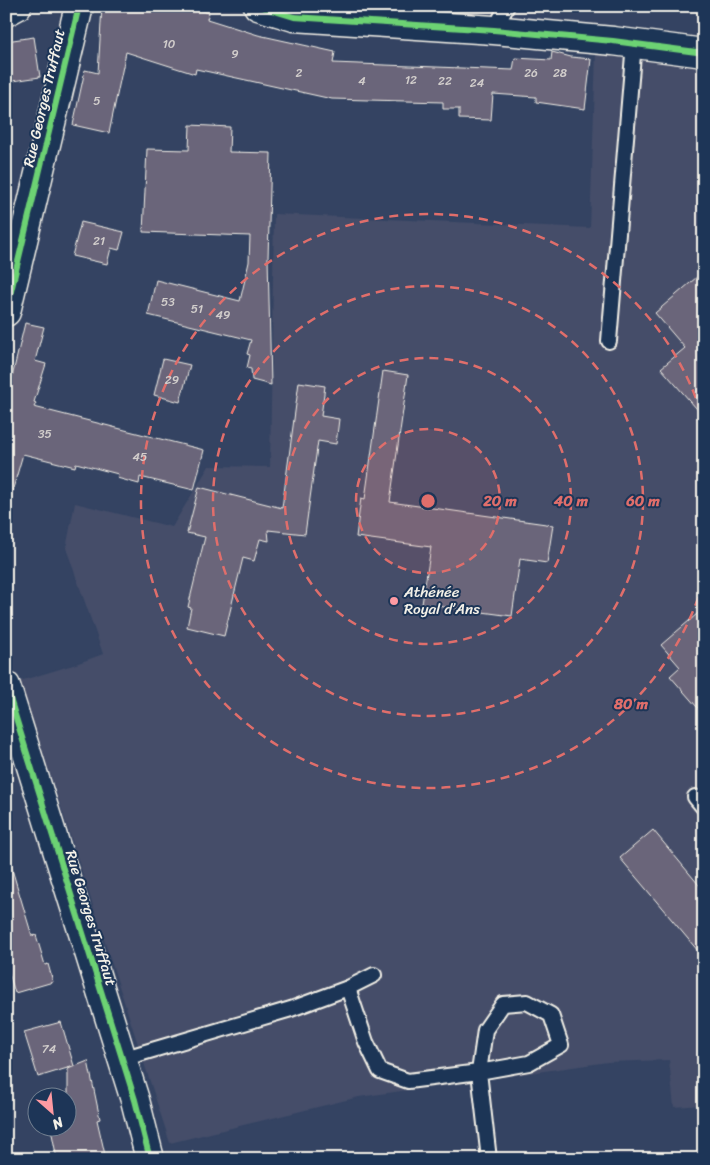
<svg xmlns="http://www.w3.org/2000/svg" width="710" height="1165" font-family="Sriracha,sans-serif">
<rect width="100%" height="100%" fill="#344362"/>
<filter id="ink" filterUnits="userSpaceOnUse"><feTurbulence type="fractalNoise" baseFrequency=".02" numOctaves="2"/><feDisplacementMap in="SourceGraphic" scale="10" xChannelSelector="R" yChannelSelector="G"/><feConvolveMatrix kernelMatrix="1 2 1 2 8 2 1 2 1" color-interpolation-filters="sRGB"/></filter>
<g filter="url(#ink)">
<path fill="#444d69" d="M 596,52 L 704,67 L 704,1105 L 674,1107 L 669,1060 L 608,1062 L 359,1097 L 170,1143 L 20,681 L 73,665 L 103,654 L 66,548 L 75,503 L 172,527 L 209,466 L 270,467 L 274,214 L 590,228 Z"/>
<g fill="#6b657a" stroke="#f4f1e8">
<path d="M 102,6 L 186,6 L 209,13 L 207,19 L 258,35 L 335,52 L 333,63 L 513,70 L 515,58 L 551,60 L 552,52 L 571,57 L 591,59 L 585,109 L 536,102 L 536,97 L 493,94 L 491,120 L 459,119 L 459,109 L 443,109 L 443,102 L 332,99 L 196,69 L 195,74 L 126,52 L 109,133 L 73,125 L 85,70 L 98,73 Z"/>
<path d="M 34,37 L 40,77 L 6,82 L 6,41 Z"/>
<path d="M 190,125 L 230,127 L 229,152 L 271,153 L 268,258 L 271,385 L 252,380 L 251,369 L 247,368 L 250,355 L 247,354 L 251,340 L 148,315 L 156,280 L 240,301 L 249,262 L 250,236 L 143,232 L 147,149 L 189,150 Z"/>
<path d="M 81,222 L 124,232 L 119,250 L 111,248 L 107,264 L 72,256 Z"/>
<path d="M 704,271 L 704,417 L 661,368 L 685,348 L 655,313 Z"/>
<path d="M 25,323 L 44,327 L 35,361 L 46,364 L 34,402 L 36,403 L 34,407 L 204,450 L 194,490 L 140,477 L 139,484 L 117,478 L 118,474 L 76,463 L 75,467 L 23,454 L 12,492 L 6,491 L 6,402 Z"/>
<path d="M 163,359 L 190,365 L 180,402 L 154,395 Z"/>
<path d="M 383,371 L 408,375 L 390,502 L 553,525 L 547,563 L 520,559 L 512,616 L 422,604 L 431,547 L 356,537 L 361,498 L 365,499 Z"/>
<path d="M 299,382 L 325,386 L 321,416 L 339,419 L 336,444 L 318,441 L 305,534 L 268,530 L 269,541 L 260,539 L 254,561 L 243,558 L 224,636 L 187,627 L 191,608 L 188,607 L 205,537 L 187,533 L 199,487 L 282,508 Z"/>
<path d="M 704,608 L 704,715 L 670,676 L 680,667 L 661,645 Z"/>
<path d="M 653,830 L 704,891 L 704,958 L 620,858 Z"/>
<path d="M 11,866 L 32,936 L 36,935 L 45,965 L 48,964 L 53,982 L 15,993 L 6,963 L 6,867 Z"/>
<path d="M 61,1022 L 74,1066 L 38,1077 L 24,1032 Z"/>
<path d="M 88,1061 L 100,1119 L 97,1120 L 106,1159 L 57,1159 L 51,1129 L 68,1128 L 68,1069 Z"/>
</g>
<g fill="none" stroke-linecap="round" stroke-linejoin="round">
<defs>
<g id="service">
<path d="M 494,30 L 507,6"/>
<path d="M 609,341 L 634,43"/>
<path d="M 695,797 L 704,808"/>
<path d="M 348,988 L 366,1042 L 380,1071 L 408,1081 L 479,1072 L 529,1063 L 561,1045 L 551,1015 L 527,1002 L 503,1004 L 485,1030 L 479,1072 L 489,1159"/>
<path d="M 122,1059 L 291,1009 L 348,988 L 374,975"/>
</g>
<g id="minor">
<path d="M 258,6 L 294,17 L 494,30 L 613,41 L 704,53"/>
<path d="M 6,12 L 17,6"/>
</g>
<g id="tertiary">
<path d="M 6,312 L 79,6"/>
<path d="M 6,686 L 135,1100 L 150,1159"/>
</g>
</defs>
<use href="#service" stroke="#f4f1e8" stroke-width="18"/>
<use href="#minor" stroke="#f4f1e8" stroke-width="31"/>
<use href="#tertiary" stroke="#f4f1e8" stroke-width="31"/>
<use href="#service" stroke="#1d3557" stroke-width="14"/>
<use href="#minor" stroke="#1d3557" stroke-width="28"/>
<use href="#tertiary" stroke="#1d3557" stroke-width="28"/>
<defs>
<g id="cycleway">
<path d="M 258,6 L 294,17 L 494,30 L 613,41 L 704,53"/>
<path d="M 6,312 L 79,6"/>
<path d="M 6,686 L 135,1100 L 150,1159"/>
</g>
</defs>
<use href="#cycleway" stroke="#1d3557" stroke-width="9"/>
<use href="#cycleway" stroke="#6cd273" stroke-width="6"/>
</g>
</g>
<circle cx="428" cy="501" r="72" fill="#e06e6b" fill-opacity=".12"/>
<g fill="none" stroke="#e06e6b" stroke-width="2.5" stroke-dasharray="9 6">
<circle cx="428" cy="501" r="72"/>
<circle cx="428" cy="501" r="143"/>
<circle cx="428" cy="501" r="215"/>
<path d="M703 583A287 287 0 1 1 703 419"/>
</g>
<circle fill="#ff9aa2" stroke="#1d3557" stroke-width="2" cx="394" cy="601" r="5"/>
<g text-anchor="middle" stroke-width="4" stroke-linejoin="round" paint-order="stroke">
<g font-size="12" fill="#d2cecc">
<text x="169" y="48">10</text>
<text x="235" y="58">9</text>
<text x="299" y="77">2</text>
<text x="531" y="77">26</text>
<text x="560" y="77">28</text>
<text x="411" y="84">12</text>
<text x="362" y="85">4</text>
<text x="445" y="85">22</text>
<text x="477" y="87">24</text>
<text x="97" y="105">5</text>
<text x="99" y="245">21</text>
<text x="168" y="306">53</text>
<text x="197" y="313">51</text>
<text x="223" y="319">49</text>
<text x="172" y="384">29</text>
<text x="45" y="438">35</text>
<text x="140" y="461">45</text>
<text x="49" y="1053">74</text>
</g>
<g font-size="15" fill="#f4f1e8" stroke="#1d3557">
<text transform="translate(44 98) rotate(-77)" y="5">Rue Georges Truffaut</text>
<text transform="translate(91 918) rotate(73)" y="5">Rue Georges Truffaut</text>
</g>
<g font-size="15" fill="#f4f1e8" stroke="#1d3557" text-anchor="start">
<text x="404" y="597">Athénée<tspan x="404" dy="17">Royal d’Ans</tspan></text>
</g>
</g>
<circle cx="428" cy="501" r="8" fill="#e06e6b" stroke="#1d3557" stroke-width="2.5"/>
<g font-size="15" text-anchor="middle" font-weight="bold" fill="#e06e6b" stroke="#1d3557" stroke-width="4" stroke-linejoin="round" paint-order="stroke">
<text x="500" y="506">20 m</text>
<text x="571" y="506">40 m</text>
<text x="643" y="506">60 m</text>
<text x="631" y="709">80 m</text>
</g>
<rect width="710" height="1165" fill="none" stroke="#1d3557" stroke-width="25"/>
<rect x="12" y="12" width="685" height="1140" fill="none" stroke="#f4f1e8" stroke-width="2" filter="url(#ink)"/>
<g transform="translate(52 1112) rotate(153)"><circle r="24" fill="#1d3557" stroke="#738091"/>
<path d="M0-4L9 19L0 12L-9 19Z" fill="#ff9aa2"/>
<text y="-8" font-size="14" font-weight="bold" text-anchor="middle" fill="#f4f1e8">N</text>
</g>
</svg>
